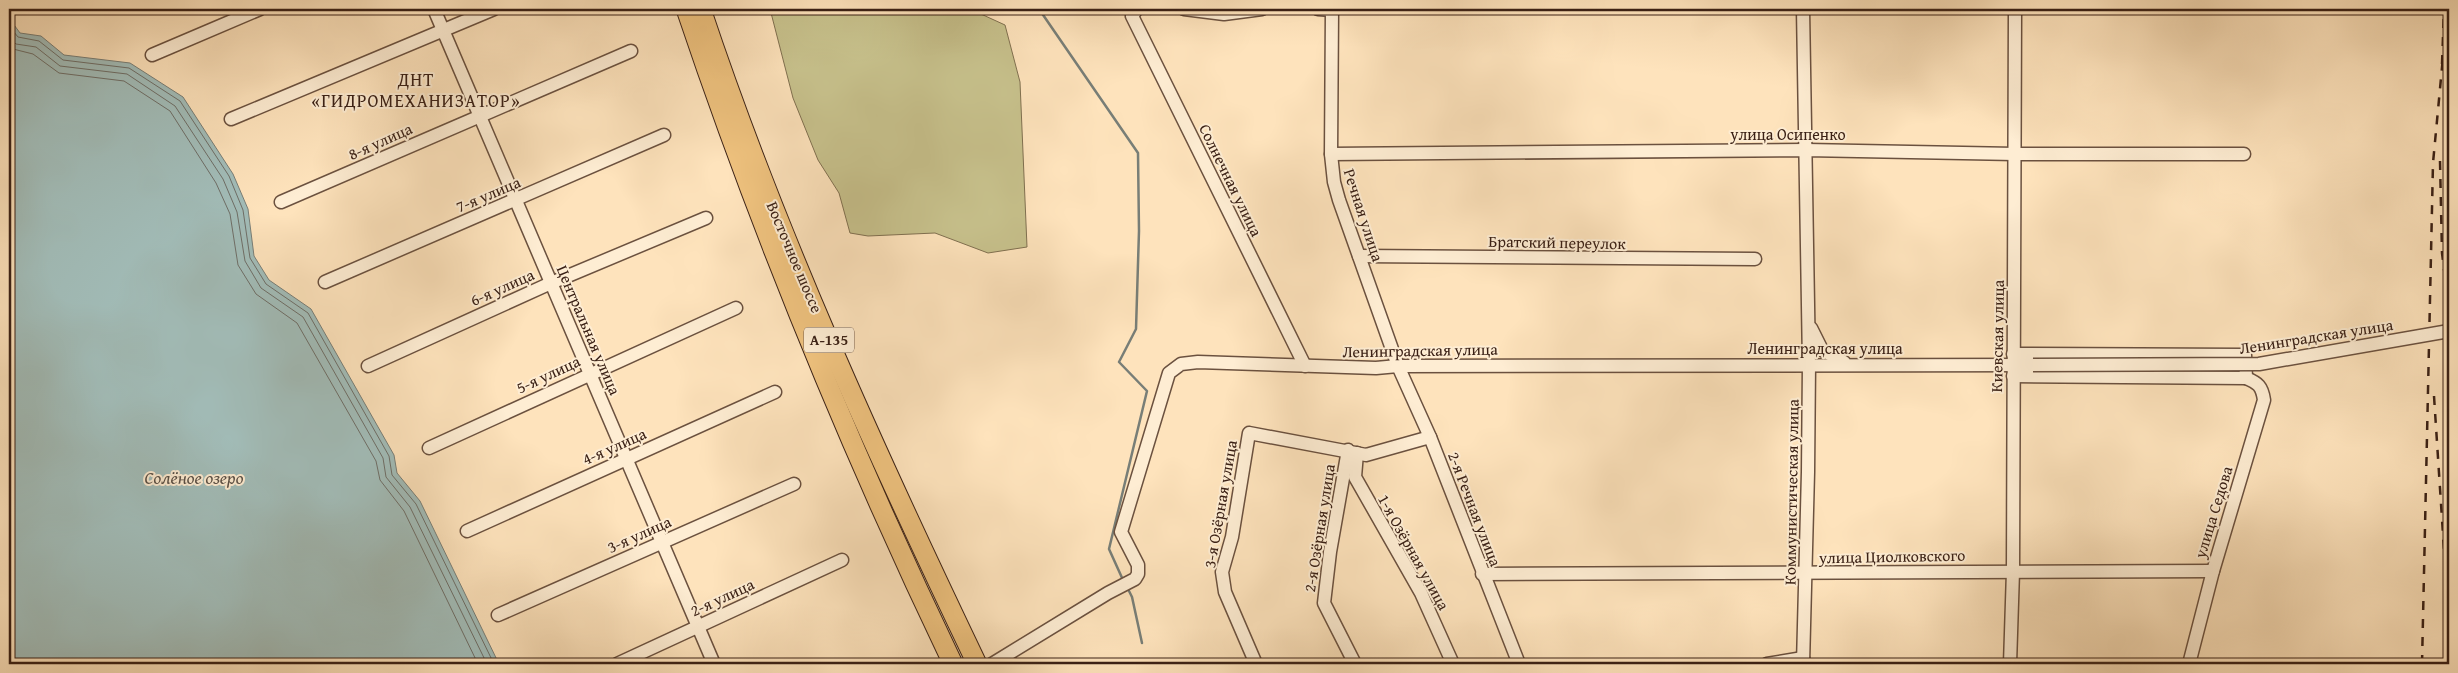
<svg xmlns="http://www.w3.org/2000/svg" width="2458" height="673" font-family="'Gentium Book Plus',serif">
<rect width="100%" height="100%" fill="#fee3bc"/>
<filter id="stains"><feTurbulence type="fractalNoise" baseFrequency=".004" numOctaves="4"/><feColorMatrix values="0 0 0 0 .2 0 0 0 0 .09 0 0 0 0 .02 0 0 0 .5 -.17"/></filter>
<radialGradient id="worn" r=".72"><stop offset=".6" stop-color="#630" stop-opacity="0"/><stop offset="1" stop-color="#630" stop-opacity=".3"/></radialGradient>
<path fill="#c7c18c" stroke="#807050" d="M 770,9 L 970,9 L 1005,25 L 1020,82 L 1027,247 L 988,253 L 935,233 L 868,236 L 850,233 L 839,193 L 818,160 L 793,98 Z"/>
<path fill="#a2bdb9" stroke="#787e77" d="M 9,18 L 20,33 L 41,36 L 64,55 L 130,63 L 183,97 L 233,174 L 248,209 L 254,256 L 269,280 L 311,309 L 394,455 L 397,473 L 420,501 L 499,664 L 9,664 Z"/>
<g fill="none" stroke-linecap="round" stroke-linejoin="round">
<g stroke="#6e6e67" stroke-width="1">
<path d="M 9,26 L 18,37 L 39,41 L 63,60 L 129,68 L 180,101 L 229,176 L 243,210 L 250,258 L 266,284 L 308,313 L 389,456 L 392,475 L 416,504 L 494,664"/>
<path d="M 9,37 L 16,44 L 36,47 L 60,66 L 127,74 L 175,106 L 223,179 L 237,212 L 245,261 L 261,288 L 303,317 L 383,458 L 386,477 L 410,507 L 487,664"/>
<path d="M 9,48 L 33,54 L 59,73 L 124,81 L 170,111 L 216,183 L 230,214 L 238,265 L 256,294 L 297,323 L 376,461 L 380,480 L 404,511 L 478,664"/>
</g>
<g stroke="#787e77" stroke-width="2.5">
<path d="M 1039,9 L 1138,153 L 1139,231 L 1136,329 L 1119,362 L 1147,391 L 1109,549 L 1123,580"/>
<path d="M 1127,587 L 1132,597 L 1142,643"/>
</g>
<defs>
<g id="minor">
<path d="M 434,9 L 714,664"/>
<path d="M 1137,9 L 1132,16 L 1305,366"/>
<path d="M 1184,9 L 1224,14 L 1262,9"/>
<path d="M 1318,9 L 1332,10"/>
<path d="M 1332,9 L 1331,154 L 1334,182 L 1339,200 L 1398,366 L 1430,437 L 1519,664"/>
<path d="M 152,55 L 260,9"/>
<path d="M 231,119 L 494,9"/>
<path d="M 1331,154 L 1806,150 L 2015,154 L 2244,154"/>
<path d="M 281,202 L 631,51"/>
<path d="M 1359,256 L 1755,259"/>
<path d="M 325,282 L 664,135"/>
<path d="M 1811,328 L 1822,350 L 1844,362"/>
<path d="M 368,366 L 551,283 L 706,218"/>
<path d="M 2013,376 L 2246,378 L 2245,355 L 2013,354"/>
<path d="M 429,448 L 736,308"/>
<path d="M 1348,450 L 1330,552 L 1324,603 L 1355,664"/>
<path d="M 1357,453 L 1355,477 L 1421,593 L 1453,664"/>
<path d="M 467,531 L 775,392"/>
<path d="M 1482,574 L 2213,571"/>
<path d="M 498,615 L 794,484"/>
<path d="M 617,664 L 842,560"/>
<path d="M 992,664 L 1108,593 L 1135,579 L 1138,574 L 1138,565 L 1121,532 L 1169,373 L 1181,364 L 1198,362 L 1376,368 L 1398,366 L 2033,365"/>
<path d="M 1256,664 L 1225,592 L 1222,572 L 1232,537 L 1249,433 L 1366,455 L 1430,437"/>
<path d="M 1767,664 L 1803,658"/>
<path d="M 1803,664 L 1808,472 L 1809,364 L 1803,9"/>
<path d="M 2010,664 L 2013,571 L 2015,9"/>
<path d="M 2189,664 L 2213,571 L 2264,400 C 2262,386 2258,383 2246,378"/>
</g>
<g id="highway">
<path d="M 686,9 C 761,232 851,451 953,664"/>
<path d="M 701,9 C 776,234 875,451 977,664"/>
</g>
</defs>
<use href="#minor" stroke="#6b513f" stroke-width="15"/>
<use href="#highway" stroke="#3a2015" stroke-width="21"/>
<use href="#minor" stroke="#feedd3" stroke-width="12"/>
<use href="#highway" stroke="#efc27e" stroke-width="19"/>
<g stroke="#3a2015" stroke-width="2.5" stroke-dasharray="9 9" stroke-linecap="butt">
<path d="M 2442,64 L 2444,9"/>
<path d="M 2440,161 L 2442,253 L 2449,310"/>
<path d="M 2447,172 L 2448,74"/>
<path d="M 2434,396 L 2449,627"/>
<path d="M 2422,664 L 2433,163 L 2443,57"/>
</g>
<defs>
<path id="minor-bridge" d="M 2033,365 L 2259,364 L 2449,331"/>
</defs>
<use href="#minor-bridge" stroke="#6b513f" stroke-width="15" stroke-linecap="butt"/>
<use href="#minor-bridge" stroke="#feedd3" stroke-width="12"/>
</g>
<g text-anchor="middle" stroke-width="4" stroke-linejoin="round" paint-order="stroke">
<rect fill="#feedd3" stroke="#755e4e" stroke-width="1" x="804" y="327.5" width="50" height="25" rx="4"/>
<g font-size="15" font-weight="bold" fill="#3a2015">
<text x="829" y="345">А-135</text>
</g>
<g font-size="16" fill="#3a2015" stroke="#feedd3">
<text x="1788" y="140">улица Осипенко</text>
<text transform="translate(380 141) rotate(-24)" y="6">8-я улица</text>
<text transform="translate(1231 180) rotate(64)" y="6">Солнечная улица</text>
<text transform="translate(488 194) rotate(-23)" y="6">7-я улица</text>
<text transform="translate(1364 215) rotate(72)" y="6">Речная улица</text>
<text transform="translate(1557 242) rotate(1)" y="6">Братский переулок</text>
<text transform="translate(795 257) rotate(67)" y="6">Восточное шоссе</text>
<text transform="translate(502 287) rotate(-24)" y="6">6-я улица</text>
<text transform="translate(589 330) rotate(67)" y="6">Центральная улица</text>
<text transform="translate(1997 336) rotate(-89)" y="6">Киевская улица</text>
<text transform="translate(2316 336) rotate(-9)" y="6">Ленинградская улица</text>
<text x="1825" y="354">Ленинградская улица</text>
<text transform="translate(1420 350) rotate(-1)" y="6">Ленинградская улица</text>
<text transform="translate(548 374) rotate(-25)" y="6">5-я улица</text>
<text transform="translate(614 446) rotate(-24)" y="6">4-я улица</text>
<text transform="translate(1791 492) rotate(-89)" y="6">Коммунистическая улица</text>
<text transform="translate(1220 504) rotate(-80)" y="6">3-я Озёрная улица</text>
<text transform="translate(1475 509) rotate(69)" y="6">2-я Речная улица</text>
<text transform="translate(2213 512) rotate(-73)" y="6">улица Седова</text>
<text transform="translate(1319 528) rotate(-81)" y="6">2-я Озёрная улица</text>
<text transform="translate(639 534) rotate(-24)" y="6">3-я улица</text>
<text transform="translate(1414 552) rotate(61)" y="6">1-я Озёрная улица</text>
<text transform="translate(1892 556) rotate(-1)" y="6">улица Циолковского</text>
<text transform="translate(722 597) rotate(-25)" y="6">2-я улица</text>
</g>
<g font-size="18" letter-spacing="1" fill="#3a2015" stroke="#feedd3">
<text x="416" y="86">ДНТ<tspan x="416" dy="21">«ГИДРОМЕХАНИЗАТОР»</tspan></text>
</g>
<g font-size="18" font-style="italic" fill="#594f46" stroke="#feedd3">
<text x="194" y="484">Солёное озеро</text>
</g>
</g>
<rect width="2458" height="673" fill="none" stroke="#fee3bc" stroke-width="30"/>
<rect x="10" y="10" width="2438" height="653" fill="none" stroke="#3a2015" stroke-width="2.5"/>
<rect x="15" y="15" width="2428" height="643" fill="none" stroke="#3a2015"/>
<rect width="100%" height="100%" filter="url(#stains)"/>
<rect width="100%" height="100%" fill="url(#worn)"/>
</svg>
